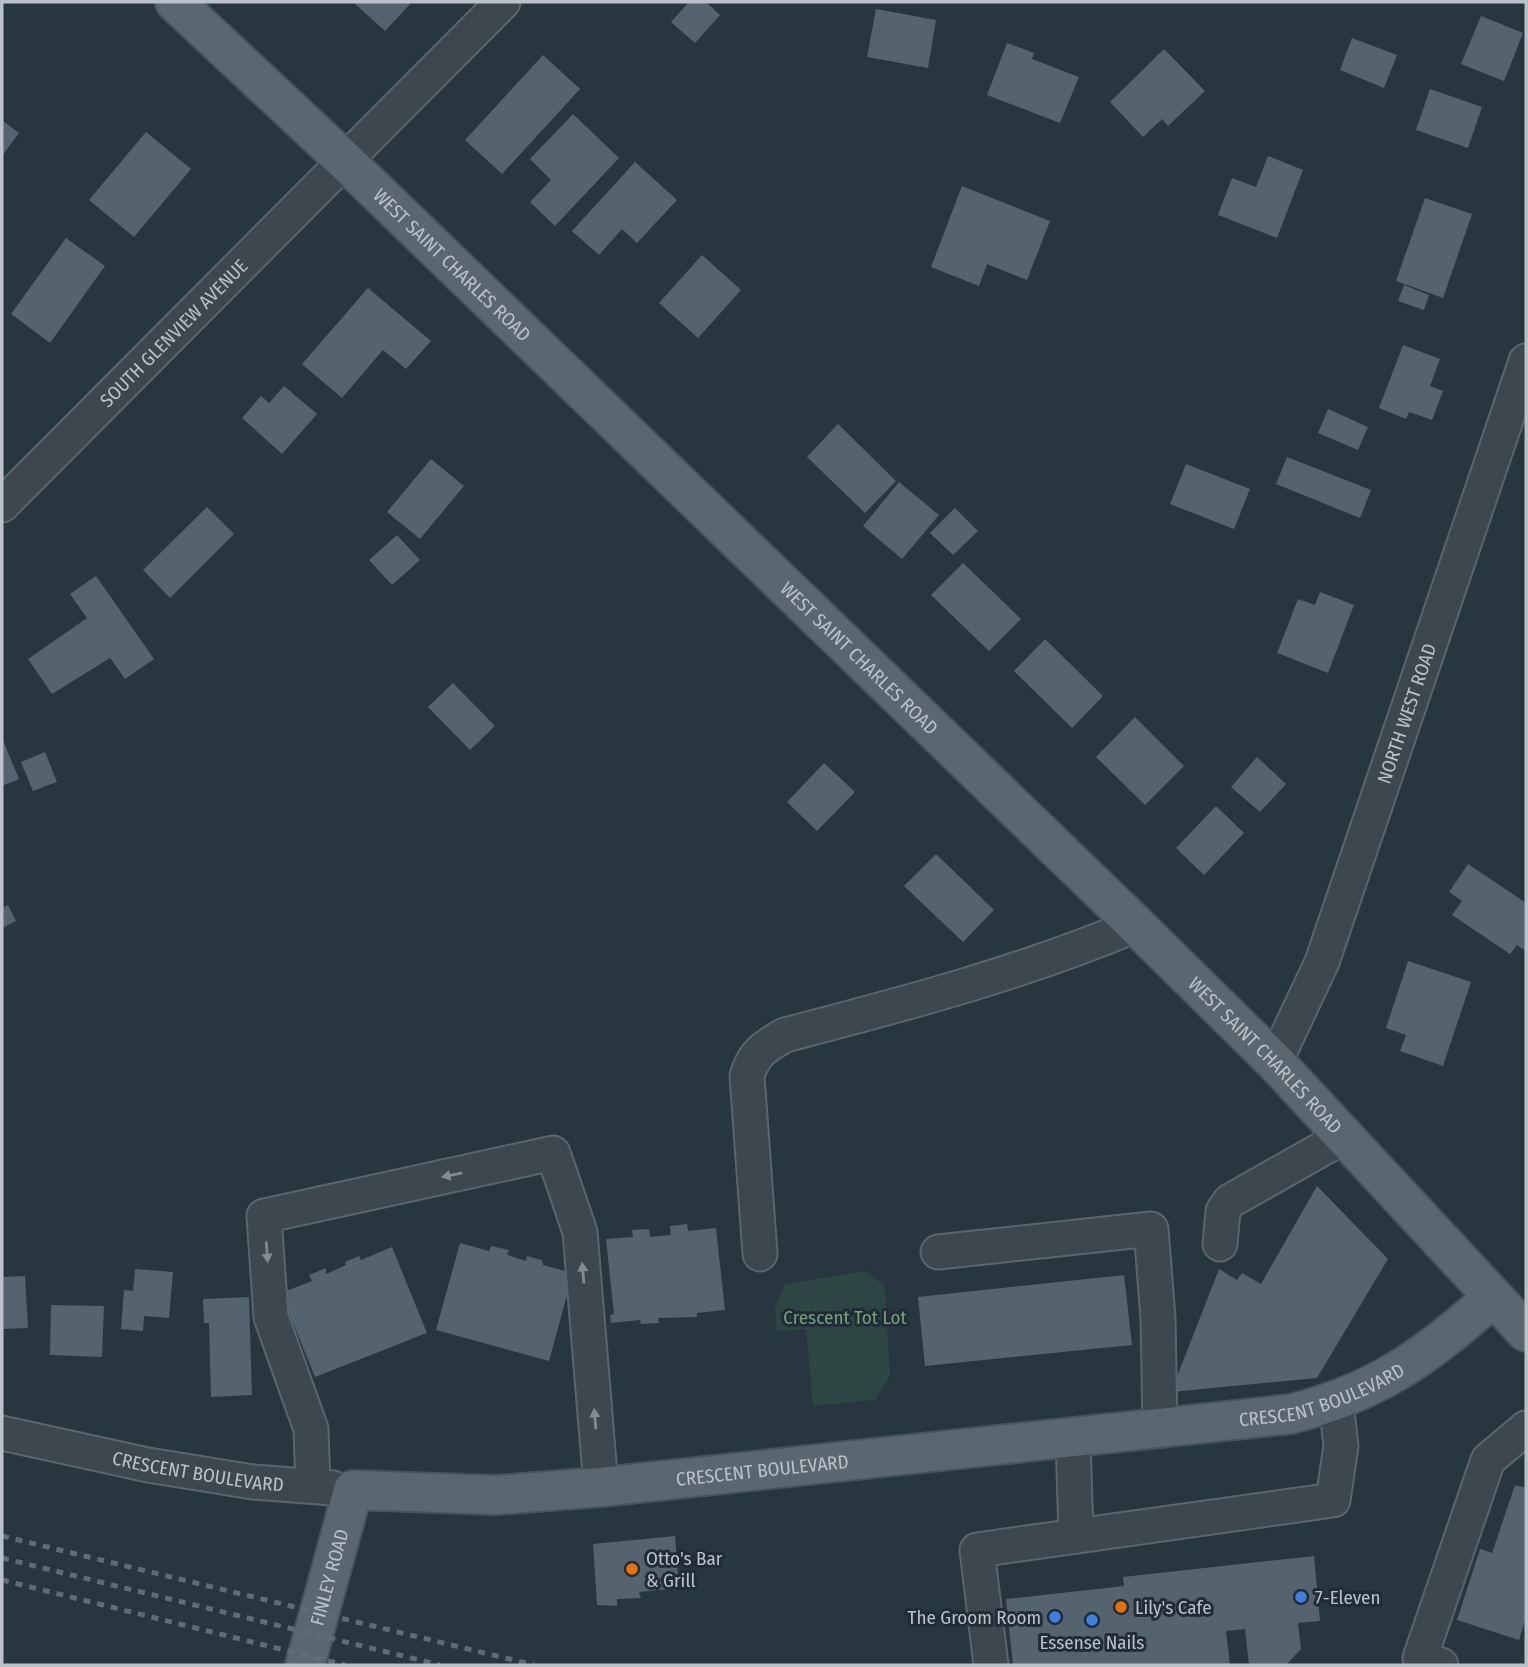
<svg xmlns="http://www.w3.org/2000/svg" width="1528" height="1667" font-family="'Fira Sans Condensed',sans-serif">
<rect width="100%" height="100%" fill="#283640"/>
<path fill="#2d4543" d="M 865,1271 L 885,1286 L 890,1375 L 875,1400 L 813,1406 L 806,1329 L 777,1331 L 775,1307 L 785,1284 Z"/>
<g fill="#54636d">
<path d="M 353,2 L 412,2 L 385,31 Z"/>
<path d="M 689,2 L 706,2 L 720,15 L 695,43 L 671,22 Z"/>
<path d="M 876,9 L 936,20 L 928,68 L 867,57 Z"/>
<path d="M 1481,16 L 1523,33 L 1504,81 L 1461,64 Z"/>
<path d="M 1352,38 L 1397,55 L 1384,88 L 1340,70 Z"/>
<path d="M 1007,43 L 1034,53 L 1032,59 L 1079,77 L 1060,123 L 987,95 Z"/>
<path d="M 1164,49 L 1205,91 L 1168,126 L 1162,119 L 1143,137 L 1110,102 Z"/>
<path d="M 543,55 L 580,89 L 502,174 L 465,140 Z"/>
<path d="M 1430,89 L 1482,107 L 1468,148 L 1416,130 Z"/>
<path d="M 573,114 L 619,158 L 555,226 L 530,202 L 551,180 L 530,159 Z"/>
<path d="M 2,120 L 19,133 L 2,156 Z"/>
<path d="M 146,132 L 191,169 L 134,237 L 89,200 Z"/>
<path d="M 1268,156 L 1303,170 L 1277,238 L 1218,215 L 1232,178 L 1256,187 Z"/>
<path d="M 635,162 L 677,200 L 637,243 L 622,229 L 599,255 L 572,231 Z"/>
<path d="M 962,186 L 1050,221 L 1027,280 L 987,264 L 979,286 L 931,267 Z"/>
<path d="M 1425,198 L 1472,214 L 1443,298 L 1396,281 Z"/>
<path d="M 66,238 L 105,266 L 50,343 L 11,314 Z"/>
<path d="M 702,255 L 741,290 L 698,338 L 659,303 Z"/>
<path d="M 1404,285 L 1429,295 L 1424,310 L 1398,301 Z"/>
<path d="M 368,288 L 431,341 L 406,369 L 383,350 L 342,398 L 302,364 Z"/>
<path d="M 1403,345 L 1440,359 L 1430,386 L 1443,391 L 1432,420 L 1409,412 L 1406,419 L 1379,408 Z"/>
<path d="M 284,386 L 317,414 L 282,454 L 242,418 L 261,396 L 269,403 Z"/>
<path d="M 1328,409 L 1368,427 L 1358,450 L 1318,433 Z"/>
<path d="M 838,424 L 896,481 L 865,513 L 807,457 Z"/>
<path d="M 1287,457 L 1371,490 L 1360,518 L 1276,484 Z"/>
<path d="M 431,459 L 464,486 L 420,539 L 387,512 Z"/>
<path d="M 1186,464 L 1250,489 L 1234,529 L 1170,504 Z"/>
<path d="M 899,482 L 939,515 L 902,559 L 863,526 Z"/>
<path d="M 207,507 L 234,534 L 170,598 L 143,570 Z"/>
<path d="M 955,508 L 978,531 L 953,555 L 930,533 Z"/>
<path d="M 397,535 L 420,560 L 392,585 L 369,560 Z"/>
<path d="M 963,563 L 1021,619 L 989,651 L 931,595 Z"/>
<path d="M 96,576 L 154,659 L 125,679 L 110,658 L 52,694 L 28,659 L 87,618 L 70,594 Z"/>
<path d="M 1320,592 L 1354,605 L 1328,673 L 1277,653 L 1298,599 L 1315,605 Z"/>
<path d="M 1045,639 L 1103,696 L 1072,728 L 1014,671 Z"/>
<path d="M 453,683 L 495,726 L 470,750 L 428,707 Z"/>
<path d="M 1135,717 L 1184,766 L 1145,805 L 1096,757 Z"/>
<path d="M 2,738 L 19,779 L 2,786 Z"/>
<path d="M 45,752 L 57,782 L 33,791 L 21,762 Z"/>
<path d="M 1257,757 L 1286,784 L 1260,812 L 1231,787 Z"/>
<path d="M 824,763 L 855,792 L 817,831 L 787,802 Z"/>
<path d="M 1216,806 L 1244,833 L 1204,875 L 1176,848 Z"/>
<path d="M 936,854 L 994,910 L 963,942 L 904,886 Z"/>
<path d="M 1468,864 L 1526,903 L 1526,951 L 1517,945 L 1510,954 L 1452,915 L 1462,901 L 1449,892 Z"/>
<path d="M 8,905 L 16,921 L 2,928 L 2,908 Z"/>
<path d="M 1408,961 L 1471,982 L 1443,1066 L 1400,1051 L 1406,1035 L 1386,1028 Z"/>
<path d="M 1317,1186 L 1388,1259 L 1317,1378 L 1171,1392 L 1219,1269 L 1237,1280 L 1242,1273 L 1261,1284 Z"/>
<path d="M 687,1224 L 688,1231 L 716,1228 L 725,1310 L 697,1313 L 697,1317 L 658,1318 L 659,1323 L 641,1324 L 640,1320 L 611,1323 L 610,1315 L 614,1314 L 606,1239 L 633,1237 L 632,1230 L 649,1229 L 650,1237 L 671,1235 L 670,1226 Z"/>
<path d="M 460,1243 L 489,1251 L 491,1246 L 509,1250 L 507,1255 L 526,1261 L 527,1256 L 542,1260 L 543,1265 L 573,1273 L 549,1361 L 436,1330 Z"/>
<path d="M 392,1247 L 427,1333 L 315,1377 L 281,1293 L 312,1281 L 309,1275 L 326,1268 L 326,1274 L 346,1265 L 345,1262 L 359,1256 L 361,1260 Z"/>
<path d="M 135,1269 L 173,1272 L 169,1318 L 144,1316 L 143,1331 L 121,1329 L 124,1290 L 133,1291 Z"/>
<path d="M 1124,1275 L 1132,1345 L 925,1366 L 918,1297 Z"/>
<path d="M 25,1276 L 28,1328 L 2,1329 L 2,1277 Z"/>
<path d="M 249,1297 L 252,1395 L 211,1397 L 209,1323 L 204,1323 L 203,1299 Z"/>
<path d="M 51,1305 L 104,1306 L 102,1357 L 50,1355 Z"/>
<path d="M 1515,1485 L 1526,1488 L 1526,1617 L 1519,1640 L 1457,1620 L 1480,1549 L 1492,1553 Z"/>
<path d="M 675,1536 L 679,1588 L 639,1592 L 641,1598 L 617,1599 L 617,1606 L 597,1605 L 593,1544 Z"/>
<path d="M 1314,1556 L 1320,1621 L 1298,1623 L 1301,1649 L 1286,1665 L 1249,1665 L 1245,1629 L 1226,1631 L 1230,1665 L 1013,1665 L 1006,1599 L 1124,1586 L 1123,1577 Z"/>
</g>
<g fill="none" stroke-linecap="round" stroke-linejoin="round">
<defs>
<g id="minor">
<path id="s1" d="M 2,505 L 503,2"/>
<path id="s2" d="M 1275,1062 L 1322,962 L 1526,361"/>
<path d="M 1220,1244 L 1223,1211 L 1230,1201 L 1345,1136"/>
<path d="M 938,1252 L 1151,1229 L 1158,1318 L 1160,1428"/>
<path d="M 760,1254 L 747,1076 C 753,1054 765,1046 785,1035 C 904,1004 1022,973 1136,925"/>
<path id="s3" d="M 2,1433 L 148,1465 L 253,1482 L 333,1488"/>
<path d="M 1073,1437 L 1076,1536"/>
<path d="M 313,1486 L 311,1429 L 271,1317 L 264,1216 L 553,1153 L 580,1232 L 601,1487"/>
<path d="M 991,1665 L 977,1550 L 1333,1500 L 1341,1446 L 1336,1402"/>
<path d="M 1441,1665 L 1420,1658 L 1488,1460 L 1526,1428"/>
</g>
<g id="major">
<path id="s4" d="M 175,2 L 344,160 L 1136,925 L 1275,1062 L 1526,1332"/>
<path id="s5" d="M 305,1665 L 353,1490 L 496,1495 L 601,1487 L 1291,1414 C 1377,1392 1426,1357 1492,1298"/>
</g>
</defs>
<use href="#minor" stroke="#5a656e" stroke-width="37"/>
<use href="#major" stroke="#49535d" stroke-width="42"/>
<use href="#minor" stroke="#3c4750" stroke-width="33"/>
<use href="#major" stroke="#5b6770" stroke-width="38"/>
<g stroke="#5f6c77" stroke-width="5" stroke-dasharray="7 7" stroke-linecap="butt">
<path d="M 2,1536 L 534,1665"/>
<path d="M 2,1558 L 440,1665"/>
<path d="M 2,1580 L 345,1665"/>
</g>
</g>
<defs><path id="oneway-solid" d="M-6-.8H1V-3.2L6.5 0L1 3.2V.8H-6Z" transform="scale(1.75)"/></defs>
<g fill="#818b93">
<use href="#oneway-solid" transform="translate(452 1175) rotate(168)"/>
<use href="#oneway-solid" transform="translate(267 1252) rotate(86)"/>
<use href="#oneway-solid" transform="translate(583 1273) rotate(-95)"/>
<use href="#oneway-solid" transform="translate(595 1419) rotate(-95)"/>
</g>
<g fill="#e8710a" stroke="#212c36" stroke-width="2.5">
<circle cx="632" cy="1569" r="7"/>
<circle cx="1121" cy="1607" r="7"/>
</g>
<g fill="#3f7fe0" stroke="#212c36" stroke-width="2.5">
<circle cx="1301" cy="1597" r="7"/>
<circle cx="1055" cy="1617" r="7"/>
<circle cx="1092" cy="1620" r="7"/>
</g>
<g text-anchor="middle" stroke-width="6" stroke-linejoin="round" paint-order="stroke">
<g font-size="19" fill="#b9c2ca" stroke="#212c36">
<text dy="7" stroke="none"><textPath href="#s4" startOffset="382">WEST SAINT CHARLES ROAD</textPath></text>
<text dy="7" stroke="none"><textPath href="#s1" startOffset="243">SOUTH GLENVIEW AVENUE</textPath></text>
<text dy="7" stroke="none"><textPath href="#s4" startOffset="948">WEST SAINT CHARLES ROAD</textPath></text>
<text dy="7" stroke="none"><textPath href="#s2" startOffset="373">NORTH WEST ROAD</textPath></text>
<text dy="7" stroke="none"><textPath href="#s4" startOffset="1516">WEST SAINT CHARLES ROAD</textPath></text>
<text dy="7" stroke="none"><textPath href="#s5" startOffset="1158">CRESCENT BOULEVARD</textPath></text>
<text dy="7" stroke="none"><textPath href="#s3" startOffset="200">CRESCENT BOULEVARD</textPath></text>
<text dy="7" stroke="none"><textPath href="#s5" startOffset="592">CRESCENT BOULEVARD</textPath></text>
<text dy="7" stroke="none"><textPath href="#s5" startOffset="91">FINLEY ROAD</textPath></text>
</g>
<g font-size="19" fill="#799f7c" stroke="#212c36">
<text x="845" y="1324">Crescent Tot Lot</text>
</g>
<g font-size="19" fill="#b9c2ca" stroke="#212c36" text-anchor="start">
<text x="646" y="1565">Otto's Bar<tspan x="646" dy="22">&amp; Grill</tspan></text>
<text x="1315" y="1604">7-Eleven</text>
<text x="1135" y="1614">Lily's Cafe</text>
<text x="1041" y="1624" text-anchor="end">The Groom Room</text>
<text x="1092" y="1649" text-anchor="middle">Essense Nails</text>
</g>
</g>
<rect width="1528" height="1667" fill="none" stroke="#b9c2ca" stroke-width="7"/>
</svg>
